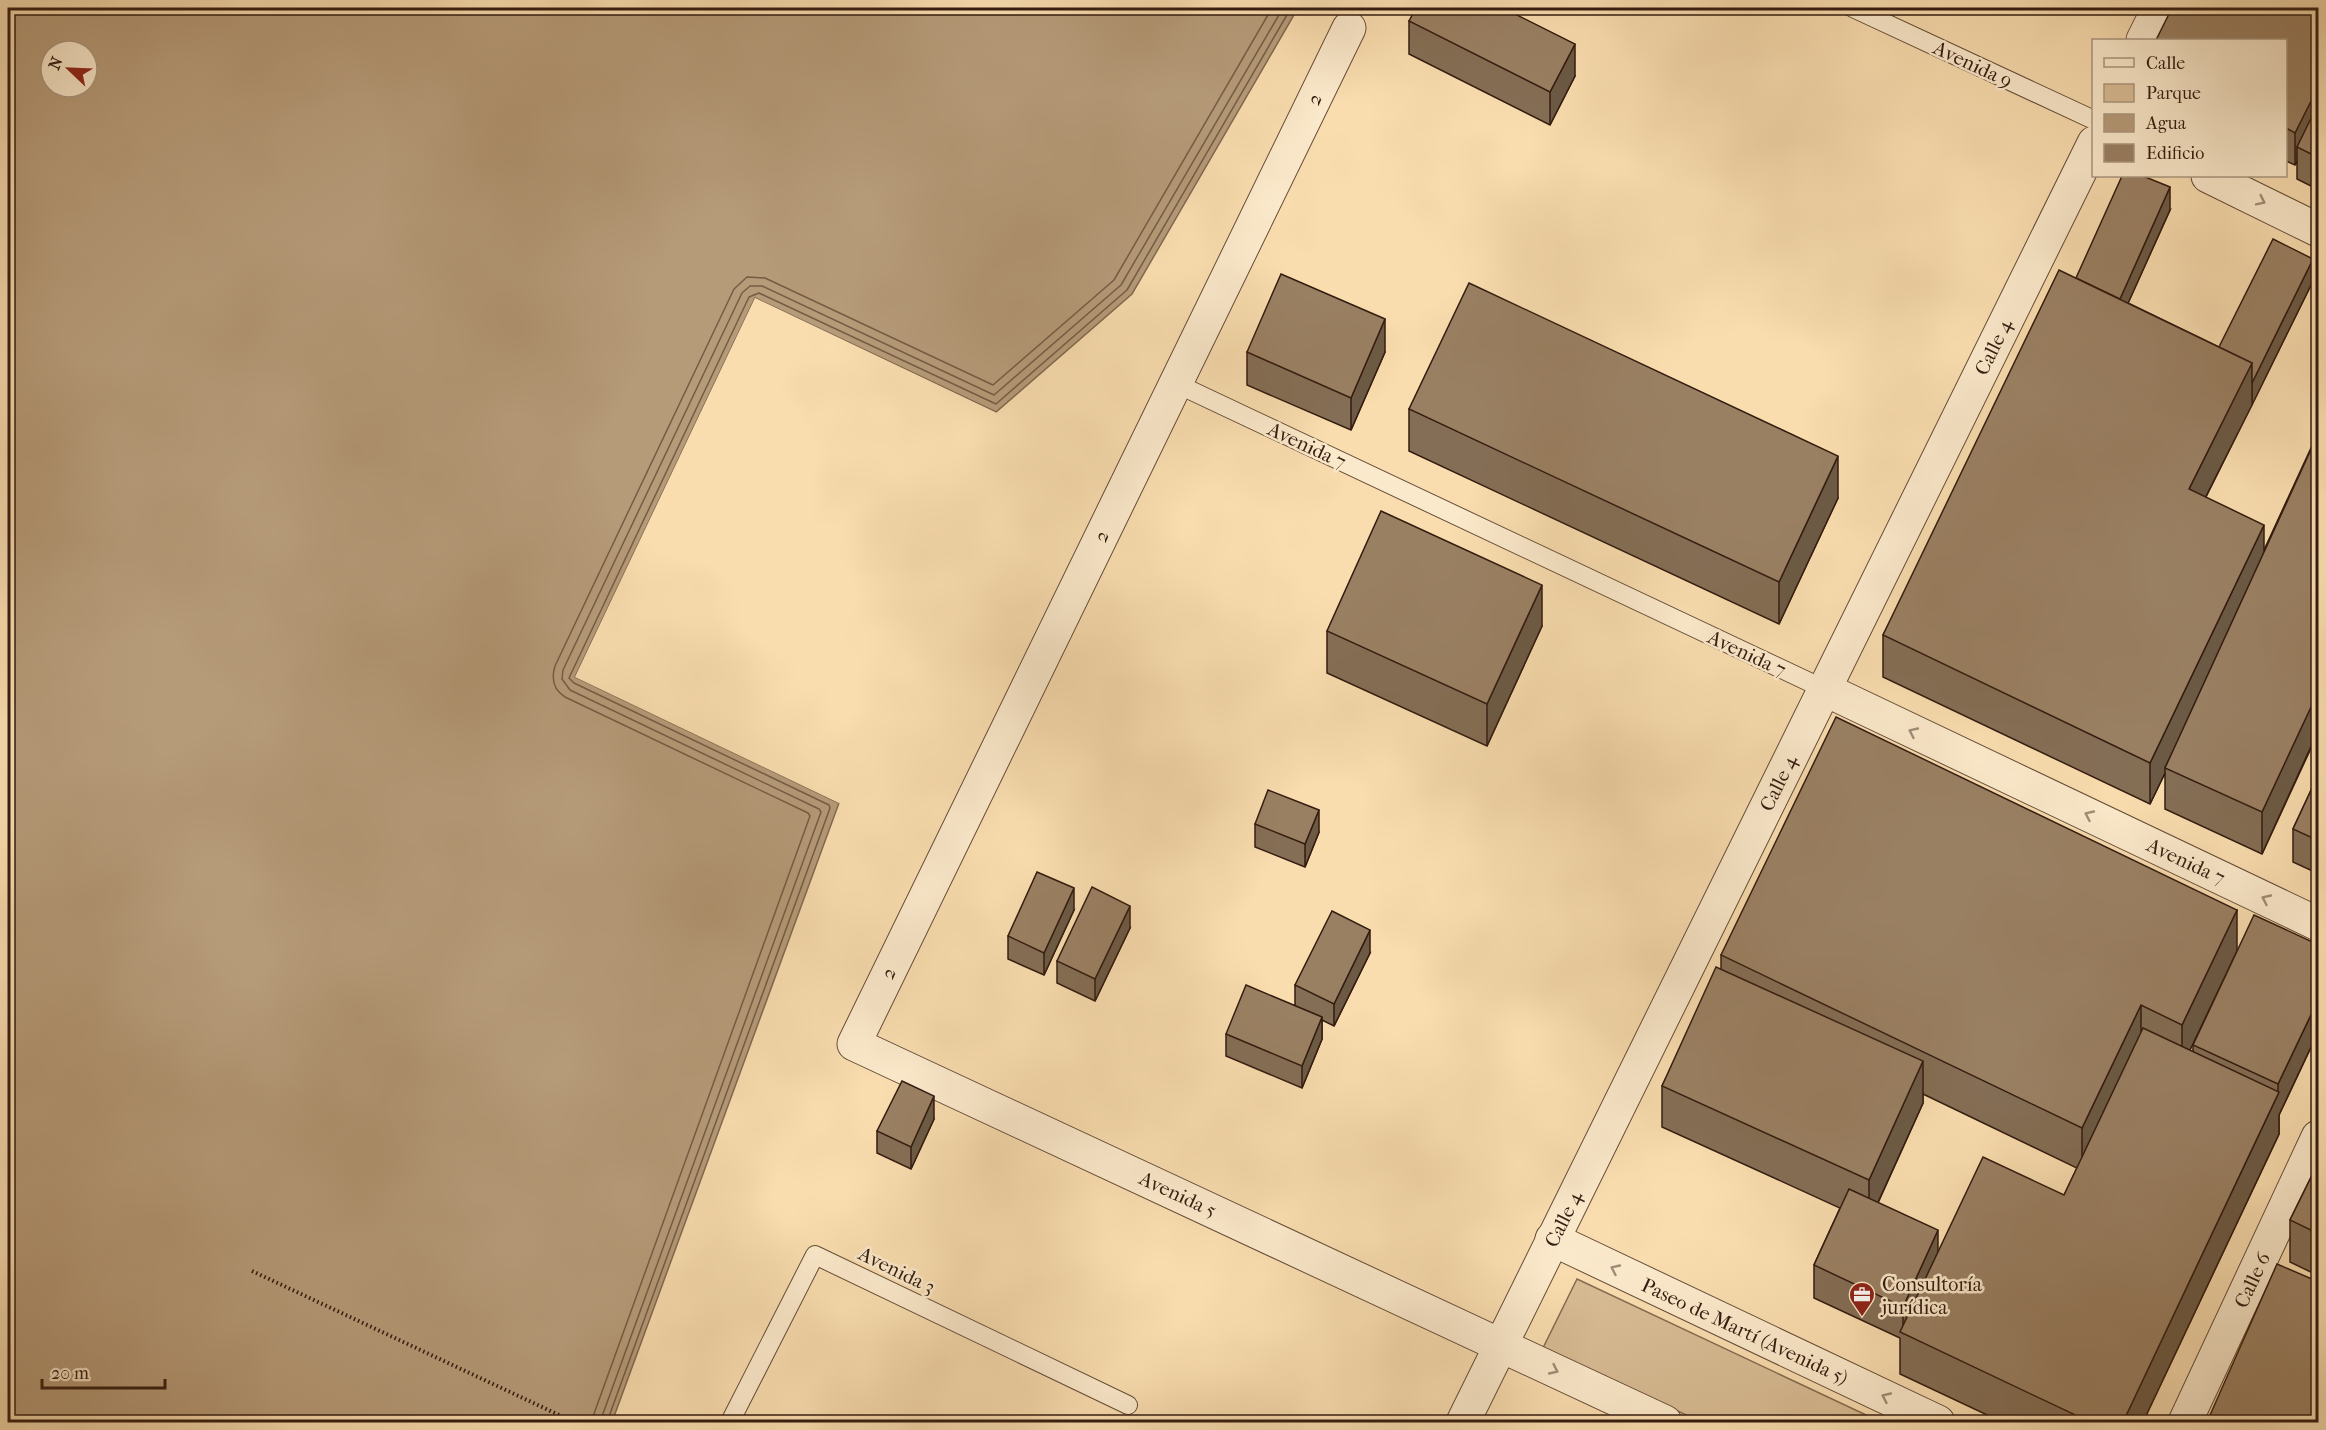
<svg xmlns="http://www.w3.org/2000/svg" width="2326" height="1430" font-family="'IM FELL French Canon',serif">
<rect width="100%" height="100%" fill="#f9ddaf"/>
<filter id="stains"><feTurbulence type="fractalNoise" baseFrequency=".00333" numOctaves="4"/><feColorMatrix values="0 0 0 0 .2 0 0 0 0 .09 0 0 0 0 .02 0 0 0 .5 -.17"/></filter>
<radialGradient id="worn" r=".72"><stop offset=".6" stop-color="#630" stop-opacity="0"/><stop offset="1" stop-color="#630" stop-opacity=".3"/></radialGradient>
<path fill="#d8bc94" stroke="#866c52" stroke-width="1.5" d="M 1577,1279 L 1881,1422 L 1701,1422 L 1543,1348 Z"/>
<path fill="#b69b79" stroke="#82684f" stroke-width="1.5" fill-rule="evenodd" d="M 8,8 L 1298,8 L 1132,294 L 996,412 L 755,298 L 575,677 L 839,803 L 612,1422 L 8,1422 ZM 51,51 L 87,51 L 87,87 L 51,87 Z"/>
<path fill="#f9ddaf" d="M 755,298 L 999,414 L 994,415 L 756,302 L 579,676 L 840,800 L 841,804 L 575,677 Z"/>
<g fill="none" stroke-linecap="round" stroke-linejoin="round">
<g stroke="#755c44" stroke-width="1.5">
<path d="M 591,1422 L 810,816 L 808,813 L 565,697 C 554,690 551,679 555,666 L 734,289 L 747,277 L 765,278 L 993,385 L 1114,280 L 1272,8"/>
<path d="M 600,1422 L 821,812 L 819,809 L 570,690 L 562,679 L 563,670 L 742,293 L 750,286 L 762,286 L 994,395 L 1121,285 L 1283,8"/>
<path d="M 607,1422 L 830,808 L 829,805 L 574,683 L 569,678 L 749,297 L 759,293 L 996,404 L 1127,290 L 1291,8"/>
</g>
<defs>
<g id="service">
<path d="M 1853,8 L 2094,120"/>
<path d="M 1175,383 L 1824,689"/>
<path d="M 730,1422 L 815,1255 L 1128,1405"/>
</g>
<g id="minor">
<path d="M 1349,28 L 854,1044 L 1665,1422"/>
<path d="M 1824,689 L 2318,924"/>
<path d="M 1552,1239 L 1938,1422"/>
</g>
<g id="tertiary">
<path d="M 2143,40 L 2159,8"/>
<path d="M 2208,176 L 2318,230"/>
<path d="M 1463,1422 L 2094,143"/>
<path d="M 2185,1422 L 2318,1137"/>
</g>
</defs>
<use href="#service" stroke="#654c38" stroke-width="20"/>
<use href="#minor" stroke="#654c38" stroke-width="35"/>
<use href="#tertiary" stroke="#654c38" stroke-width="35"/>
<path stroke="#341c10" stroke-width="4" stroke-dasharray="1.5 3" stroke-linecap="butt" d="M 252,1271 L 574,1422"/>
<use href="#service" stroke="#fbe9cb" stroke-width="18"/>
<use href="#minor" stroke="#fbe9cb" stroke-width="33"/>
<use href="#tertiary" stroke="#fbe9cb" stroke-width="33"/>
</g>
<g fill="#846e55" stroke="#341c10" stroke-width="1.5" fill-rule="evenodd">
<path d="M 2319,8 L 2319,190 L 2297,179 L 2297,161 L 2295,165 L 2286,161 L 2286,40 Z"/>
<path d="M 1409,21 L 1575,76 L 1550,125 L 1409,54 Z"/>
<path d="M 2170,210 L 2128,303 L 2219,347 L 2313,281 L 2206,497 L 2264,550 L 2316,437 L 2316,401 L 2319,396 L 2319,731 L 2262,854 L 2165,809 L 2165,773 L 2150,804 L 1883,677 L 1883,635 L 2076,278 Z"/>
<path d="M 1247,352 L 1385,352 L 1351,430 L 1247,385 Z"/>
<path d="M 1409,409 L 1838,498 L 1779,624 L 1409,451 Z"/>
<path d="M 1542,626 L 1487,746 L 1327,673 L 1327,631 Z"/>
<path d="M 2319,773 L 2319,874 L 2293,862 L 2293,829 Z"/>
<path d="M 1255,824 L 1319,832 L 1305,867 L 1255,847 Z"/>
<path d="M 1074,910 L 1044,975 L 1008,959 L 1008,936 Z"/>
<path d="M 2237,910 L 2190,1050 L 2193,1052 L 2193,1045 L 2319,945 L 2319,1030 L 2279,1115 L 2279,1134 L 2143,1422 L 2002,1422 L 1900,1374 L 1900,1338 L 1814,1298 L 1814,1265 L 1840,1208 L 1662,1127 L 1662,1086 L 1721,969 L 1721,955 ZM 1923,1094 L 2077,1168 L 2064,1195 L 1938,1252 L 1878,1203 L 1923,1103 Z"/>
<path d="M 1130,928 L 1095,1001 L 1057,983 L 1057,961 Z"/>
<path d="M 1370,953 L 1334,1026 L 1322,1020 L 1322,1039 L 1302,1088 L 1226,1056 L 1226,1034 L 1295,1005 L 1295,985 Z"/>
<path d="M 934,1119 L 911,1169 L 877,1153 L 877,1131 Z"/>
<path d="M 2319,1161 L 2319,1276 L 2290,1262 L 2290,1220 Z"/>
</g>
<g fill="#6c5a45" stroke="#341c10" stroke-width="1.5">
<path d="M 1575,44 L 1575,76 L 1550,125 L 1550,92 Z"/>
<path d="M 2319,85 L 2319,118 L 2297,147 L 2297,161 L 2295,165 L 2295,133 Z"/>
<path d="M 2170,187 L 2170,210 L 2116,330 L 2116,308 Z"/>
<path d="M 2313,259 L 2313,281 L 2252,405 L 2252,383 Z"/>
<path d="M 1385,319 L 1385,352 L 1351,430 L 1351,398 Z"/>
<path d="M 2252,363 L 2252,405 L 2189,530 L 2189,489 Z"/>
<path d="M 1838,456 L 1838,498 L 1779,624 L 1779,582 Z"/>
<path d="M 2264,525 L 2264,566 L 2165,768 L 2165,773 L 2150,804 L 2150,763 Z"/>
<path d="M 1542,585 L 1542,626 L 1487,746 L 1487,704 Z"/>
<path d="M 2318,689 L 2318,731 L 2262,854 L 2262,812 Z"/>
<path d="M 1319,810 L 1319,832 L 1305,867 L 1305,844 Z"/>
<path d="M 1074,888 L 1074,910 L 1044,975 L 1044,953 Z"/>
<path d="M 1130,906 L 1130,928 L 1095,1001 L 1095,979 Z"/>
<path d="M 2237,910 L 2237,951 L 2182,1067 L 2182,1025 Z"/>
<path d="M 1370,930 L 1370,953 L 1334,1026 L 1334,1004 Z"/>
<path d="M 2319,998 L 2319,1030 L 2279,1115 L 2279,1134 L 2143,1422 L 2123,1422 L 2278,1094 L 2278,1084 Z"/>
<path d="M 2141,1005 L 2141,1047 L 2082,1170 L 2082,1128 Z"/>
<path d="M 1322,1017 L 1322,1039 L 1302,1088 L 1302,1066 Z"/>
<path d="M 1923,1061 L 1923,1103 L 1869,1222 L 1869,1180 Z"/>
<path d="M 934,1096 L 934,1119 L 911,1169 L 911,1147 Z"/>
<path d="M 1938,1230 L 1938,1263 L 1903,1334 L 1903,1307 Z"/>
</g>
<g fill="#9a8063" stroke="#341c10" stroke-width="1.5">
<path d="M 1416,8 L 1503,8 L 1575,44 L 1550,92 L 1409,21 Z"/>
<path d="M 2172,8 L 2319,8 L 2319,85 L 2295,133 L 2286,128 L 2286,40 L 2156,40 Z"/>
<path d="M 2319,102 L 2319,158 L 2297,147 Z"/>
<path d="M 2122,176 L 2143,176 L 2170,187 L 2120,299 L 2076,278 Z"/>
<path d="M 2273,239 L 2313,259 L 2252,383 L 2252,363 L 2219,347 Z"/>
<path d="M 2059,270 L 2252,363 L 2189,489 L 2264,525 L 2150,763 L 1883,635 Z"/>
<path d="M 1281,274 L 1385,319 L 1351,398 L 1247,352 Z"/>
<path d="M 1469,283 L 1838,456 L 1779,582 L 1409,409 Z"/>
<path d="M 2319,432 L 2319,690 L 2262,812 L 2165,768 Z"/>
<path d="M 1381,511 L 1542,585 L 1487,704 L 1327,631 Z"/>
<path d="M 1836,717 L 2237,910 L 2182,1025 L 2141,1005 L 2082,1128 L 1721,955 Z"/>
<path d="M 2319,773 L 2319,841 L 2293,829 Z"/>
<path d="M 1268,790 L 1319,810 L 1305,844 L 1255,824 Z"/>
<path d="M 1037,872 L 1074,888 L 1044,953 L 1008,936 Z"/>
<path d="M 1092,887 L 1130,906 L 1095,979 L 1057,961 Z"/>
<path d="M 1332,911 L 1370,930 L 1334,1004 L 1295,985 Z"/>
<path d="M 2254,915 L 2319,945 L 2319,998 L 2278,1084 L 2193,1045 Z"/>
<path d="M 1716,967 L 1923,1061 L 1869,1180 L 1662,1086 Z"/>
<path d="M 1246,985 L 1322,1017 L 1302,1066 L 1226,1034 Z"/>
<path d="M 2143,1028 L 2279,1092 L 2123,1422 L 2090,1422 L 1900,1332 L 1983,1157 L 2064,1195 Z"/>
<path d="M 902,1081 L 934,1096 L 911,1147 L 877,1131 Z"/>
<path d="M 2319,1161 L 2319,1234 L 2290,1220 Z"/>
<path d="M 1849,1189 L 1938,1230 L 1903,1307 L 1814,1265 Z"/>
<path d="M 2277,1264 L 2319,1282 L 2319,1422 L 2207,1422 Z"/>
</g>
<defs><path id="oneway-chevron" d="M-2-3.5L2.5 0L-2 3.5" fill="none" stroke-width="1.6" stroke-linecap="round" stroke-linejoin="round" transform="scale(1.5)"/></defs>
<g stroke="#a18d77">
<use href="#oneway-chevron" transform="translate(2261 201) rotate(26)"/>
<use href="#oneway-chevron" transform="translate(1913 732) rotate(-155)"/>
<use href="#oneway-chevron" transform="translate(2089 815) rotate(-155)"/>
<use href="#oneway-chevron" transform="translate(2266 899) rotate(-155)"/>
<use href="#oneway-chevron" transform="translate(1615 1269) rotate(-155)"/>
<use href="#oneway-chevron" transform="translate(1554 1370) rotate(25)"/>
<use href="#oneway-chevron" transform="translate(1886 1397) rotate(-155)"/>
</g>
<defs>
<symbol id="office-pin" viewBox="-11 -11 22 30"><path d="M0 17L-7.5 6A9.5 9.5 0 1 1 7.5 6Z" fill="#8f2418" stroke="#fbe9cb"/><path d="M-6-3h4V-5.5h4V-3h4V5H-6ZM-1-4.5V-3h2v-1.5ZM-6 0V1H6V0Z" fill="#fff"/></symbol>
</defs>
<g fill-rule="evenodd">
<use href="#office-pin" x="1847" y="1280" width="30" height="40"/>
</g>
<g text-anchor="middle" stroke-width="5" stroke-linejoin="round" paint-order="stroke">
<g font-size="20" fill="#341c10" stroke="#fbe9cb">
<text transform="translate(1973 64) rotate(25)" y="7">Avenida 9</text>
<text transform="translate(1314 99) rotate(-64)" y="7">2</text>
<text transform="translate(1993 347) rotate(-64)" y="7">Calle 4</text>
<text transform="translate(1307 445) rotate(25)" y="7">Avenida 7</text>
<text transform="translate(1101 536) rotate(-64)" y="7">2</text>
<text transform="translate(1747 653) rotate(25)" y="7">Avenida 7</text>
<text transform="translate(1778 783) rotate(-64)" y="7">Calle 4</text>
<text transform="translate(2186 861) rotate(25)" y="7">Avenida 7</text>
<text transform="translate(888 973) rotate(-64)" y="7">2</text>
<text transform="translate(1178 1194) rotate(25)" y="7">Avenida 5</text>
<text transform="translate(1563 1219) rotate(-64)" y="7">Calle 4</text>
<text transform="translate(897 1270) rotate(26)" y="7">Avenida 3</text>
<text transform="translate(2252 1280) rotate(-65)" y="7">Calle 6</text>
<text transform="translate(1745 1331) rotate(25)" y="7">Paseo de Martí (Avenida 5)</text>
</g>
<g font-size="20" fill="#341c10" stroke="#fbe9cb" text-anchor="start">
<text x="1882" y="1291">Consultoría<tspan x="1882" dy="23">jurídica</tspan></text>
</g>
</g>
<rect width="2326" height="1430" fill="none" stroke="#f9ddaf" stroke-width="30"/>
<rect x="9" y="9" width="2308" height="1412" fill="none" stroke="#341c10" stroke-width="3"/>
<rect x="15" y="15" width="2296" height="1400" fill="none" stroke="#341c10" stroke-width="1.5"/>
<rect x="2092" y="39" width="195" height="138" fill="#fbe9cb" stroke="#ab9780" stroke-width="1.5"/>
<rect x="2104" y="58" width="30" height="9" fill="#fbe9cb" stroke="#ab9780" stroke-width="1.5"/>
<text x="2146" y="69" font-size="18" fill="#341c10">Calle</text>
<rect x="2104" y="84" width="30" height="18" fill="#d8bc94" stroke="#ab9780" stroke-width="1.5"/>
<text x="2146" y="99" font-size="18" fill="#341c10">Parque</text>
<rect x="2104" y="114" width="30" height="18" fill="#b69b79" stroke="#ab9780" stroke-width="1.5"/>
<text x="2146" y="129" font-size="18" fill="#341c10">Agua</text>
<rect x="2104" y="144" width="30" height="18" fill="#9a8063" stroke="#ab9780" stroke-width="1.5"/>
<text x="2146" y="159" font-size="18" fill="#341c10">Edificio</text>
<g transform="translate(69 69) rotate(293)"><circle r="28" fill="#fbe9cb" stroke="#ab9780" stroke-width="1.5"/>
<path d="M0-4.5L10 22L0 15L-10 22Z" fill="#8f2418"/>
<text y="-9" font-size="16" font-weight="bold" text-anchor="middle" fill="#341c10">N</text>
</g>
<path d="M42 1379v9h123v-9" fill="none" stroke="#341c10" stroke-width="3"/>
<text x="51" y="1379" font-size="18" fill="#341c10" stroke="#fbe9cb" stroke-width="4.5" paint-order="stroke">20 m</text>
<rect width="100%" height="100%" filter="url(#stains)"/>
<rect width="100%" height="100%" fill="url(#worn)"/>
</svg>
